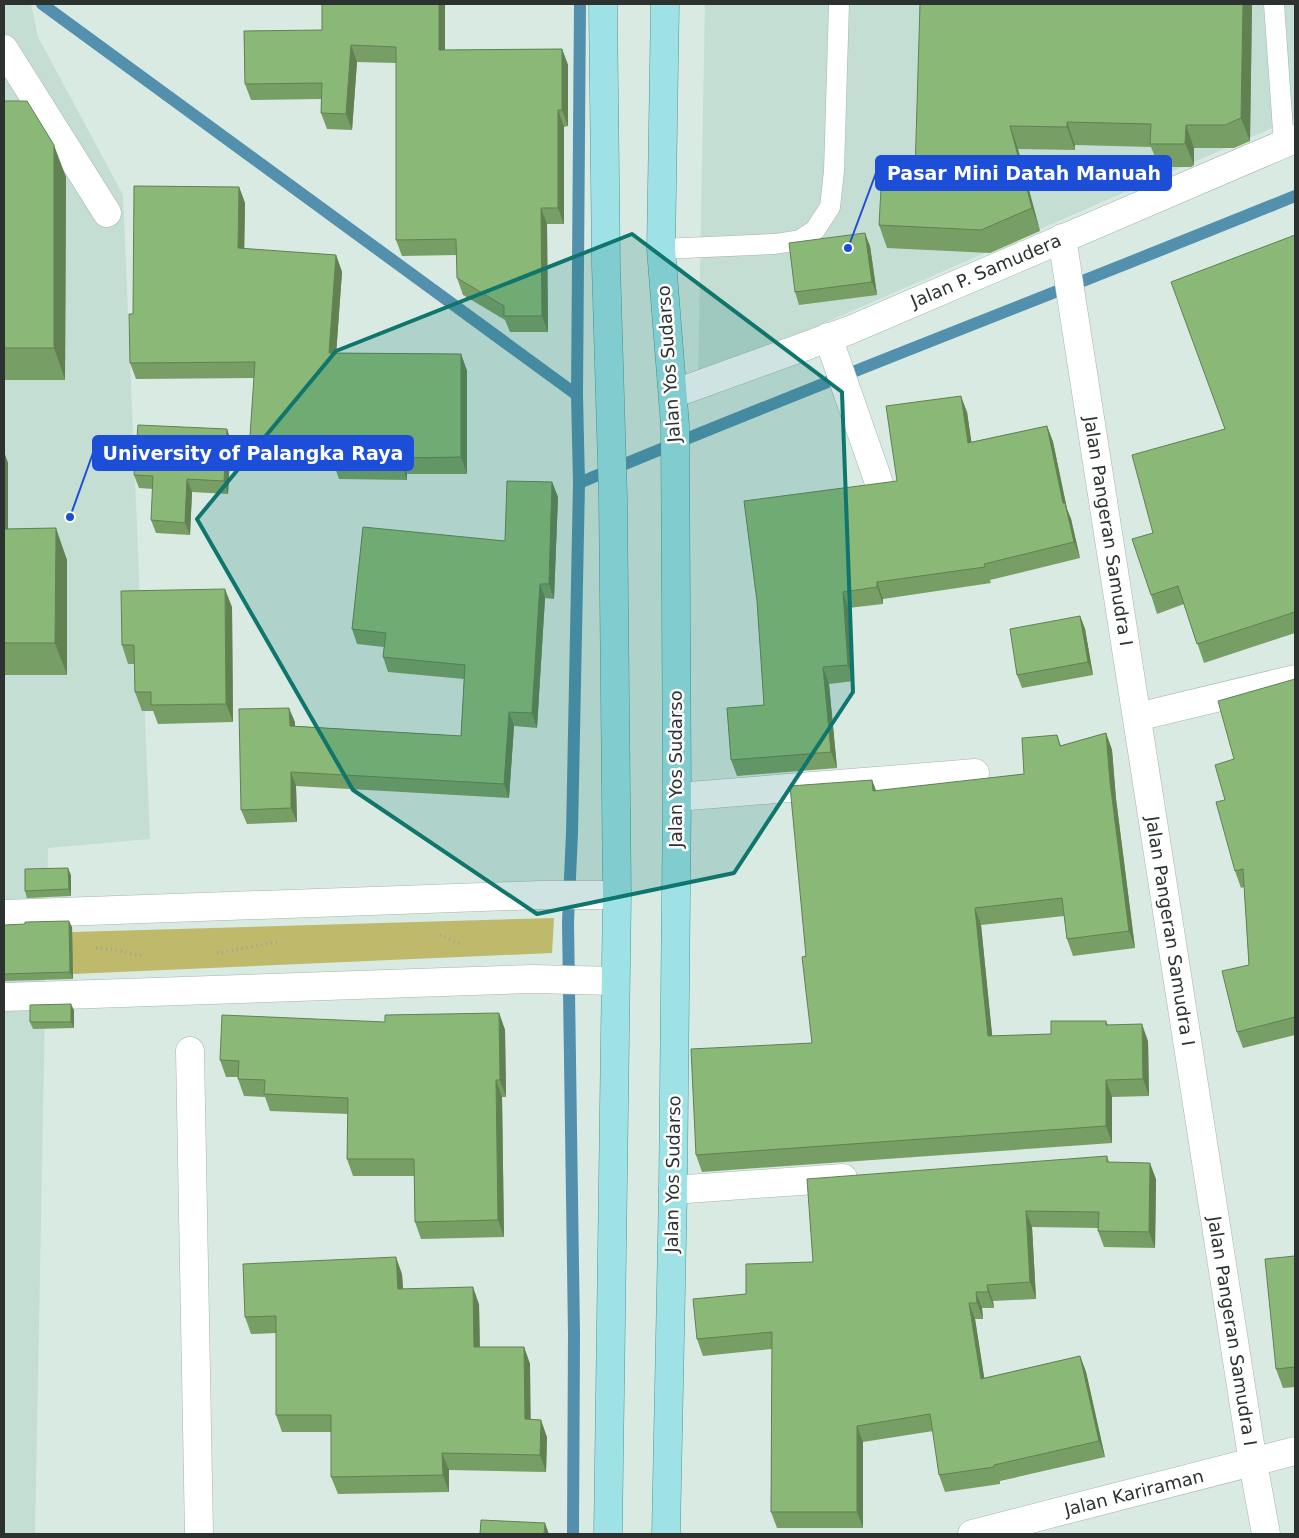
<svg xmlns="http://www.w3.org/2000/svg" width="1299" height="1538" font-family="'DejaVu Sans',sans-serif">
<rect width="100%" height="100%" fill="#d8eae2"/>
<g fill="#c4ded4">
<path d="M 4,4 L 31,4 L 38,37 L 123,195 L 150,839 L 48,848 L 35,1534 L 4,1534 Z"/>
<path d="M 705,4 L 1295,4 L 1295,118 L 698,378 Z"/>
</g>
<path fill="#bfb96c" d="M 554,918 L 552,953 L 4,977 L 4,934 Z"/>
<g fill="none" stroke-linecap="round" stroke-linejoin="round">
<g stroke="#5290ae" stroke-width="12">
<path d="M 42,4 L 577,395"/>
<path d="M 579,483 C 816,384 1057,293 1295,196"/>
<path d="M 573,1534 L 574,1335 L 568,922 L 572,833 L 579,483 L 577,395 L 580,4"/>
</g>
<defs>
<g id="service">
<path d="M 1274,4 L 1284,144"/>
<path d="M 661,249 L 775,244 L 800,240 L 815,230 L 830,207 L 834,171 L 839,4"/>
</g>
<g id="minor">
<path d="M 4,49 L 107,213"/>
<path d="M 1062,238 L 1253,1463 L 1266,1534"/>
<path d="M 828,337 L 878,480"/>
<path d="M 673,394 L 850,330 L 1295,139"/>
<path d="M 1137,717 L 1295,679"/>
<path d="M 677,797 L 975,773"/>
<path d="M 4,914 L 540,895 L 617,895"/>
<path d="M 4,997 L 533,979 L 615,981"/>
<path d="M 190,1051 L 199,1534"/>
<path d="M 673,1190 L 843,1178"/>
<path d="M 972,1534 L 1295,1451"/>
</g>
<g id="primary">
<path d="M 603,4 L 606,265 L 613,497 L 617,895 L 608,1534"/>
<path d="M 665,4 L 661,249 L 675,425 L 677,797 L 673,1190 L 666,1534"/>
</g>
</defs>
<use href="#service" stroke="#a4b5ae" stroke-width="21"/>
<use href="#minor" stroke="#a4b5ae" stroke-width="29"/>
<use href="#primary" stroke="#4c979b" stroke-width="29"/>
<g stroke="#96a49e" stroke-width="3" stroke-dasharray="1 4" stroke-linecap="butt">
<path d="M 440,935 L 462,945"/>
<path d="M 96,948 L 112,949 L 142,956"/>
<path d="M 217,953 L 277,942"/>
</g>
<use href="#service" stroke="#fff" stroke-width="20"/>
<use href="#minor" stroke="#fff" stroke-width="28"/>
<use href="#primary" stroke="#9ee2e6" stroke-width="28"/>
</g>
<g fill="#779e65">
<path d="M 1252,4 L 1250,141 L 1234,148 L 1194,148 L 1194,165 L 1191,167 L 1159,167 L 1151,147 L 1075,145 L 1075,150 L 1018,149 L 1040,231 L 990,253 L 887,248 L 879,225 L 915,173 Z"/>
<path d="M 244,31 L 445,50 L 562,49 L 568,65 L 568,126 L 564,127 L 564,224 L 547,224 L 548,332 L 510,332 L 505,320 L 463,295 L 457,278 L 457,255 L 402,256 L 396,240 L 396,63 L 357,62 L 352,130 L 327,129 L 321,113 L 321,99 L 251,100 L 245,84 Z"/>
<path d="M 4,101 L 66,177 L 65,380 L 4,380 Z"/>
<path d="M 239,187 L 245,203 L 244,249 L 336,255 L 342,272 L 336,353 L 461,354 L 467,371 L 467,474 L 407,474 L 407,480 L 339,479 L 333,462 L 333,458 L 256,453 L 250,436 L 254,378 L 136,379 L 130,363 L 133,314 Z"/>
<path d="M 1295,235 L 1295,633 L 1204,663 L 1184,604 L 1157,614 L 1151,595 L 1153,533 L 1225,429 Z"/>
<path d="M 870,246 L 877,295 L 799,305 L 795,292 Z"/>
<path d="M 967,412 L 971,442 L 1047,426 L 1053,442 L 1067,509 L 1071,519 L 1080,558 L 990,580 L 991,583 L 883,599 L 883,604 L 848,608 L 854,681 L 829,684 L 837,768 L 737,776 L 731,760 L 897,481 Z"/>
<path d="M 227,429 L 231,442 L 228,494 L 192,492 L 190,535 L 156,533 L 151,520 L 153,489 L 139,488 L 134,475 Z"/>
<path d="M 4,452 L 8,463 L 8,529 L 67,560 L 67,675 L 4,675 Z"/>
<path d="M 552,482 L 558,497 L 554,599 L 545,598 L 537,728 L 514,726 L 509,798 L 296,786 L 297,822 L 247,824 L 241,810 L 295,722 L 295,726 L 461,736 L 464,679 L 388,672 L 383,657 L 384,647 L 357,644 L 352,629 L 505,541 Z"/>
<path d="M 232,607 L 233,722 L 158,724 L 153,711 L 142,711 L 135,692 L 134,664 L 128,664 L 122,645 Z"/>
<path d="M 1080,616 L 1085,629 L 1093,675 L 1022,688 L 1017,675 Z"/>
<path d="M 1295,679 L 1295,1035 L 1243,1048 L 1237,1032 L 1249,965 L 1244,887 L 1241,888 L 1235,871 L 1225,800 Z"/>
<path d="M 1106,733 L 1112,750 L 1116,799 L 1135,948 L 1073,956 L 1067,939 L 1064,916 L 981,925 L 992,1036 L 1051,1034 L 1106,1021 L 1108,1025 L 1148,1041 L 1149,1096 L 1112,1097 L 1112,1143 L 702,1172 L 696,1155 L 812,1043 L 806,956 L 872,780 L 876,791 L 1024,774 L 1057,735 L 1061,746 Z"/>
<path d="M 71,875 L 71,896 L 27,898 L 25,891 Z"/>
<path d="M 4,925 L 72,927 L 73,979 L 4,981 Z"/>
<path d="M 74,1010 L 74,1028 L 33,1029 L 30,1022 Z"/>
<path d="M 499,1013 L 505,1030 L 506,1097 L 502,1097 L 504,1237 L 421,1239 L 415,1222 L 414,1176 L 353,1176 L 347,1159 L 348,1114 L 270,1111 L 265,1097 L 244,1096 L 238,1079 L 238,1077 L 226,1077 L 220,1060 L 385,1022 Z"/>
<path d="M 1107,1156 L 1109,1162 L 1156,1179 L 1155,1248 L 1104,1247 L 1098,1231 L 1098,1228 L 1032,1227 L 1036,1299 L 993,1301 L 994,1308 L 982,1308 L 983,1319 L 975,1319 L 984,1378 L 1080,1356 L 1086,1372 L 1105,1457 L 1000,1481 L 1000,1484 L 945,1492 L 939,1475 L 933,1431 L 863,1442 L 863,1528 L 777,1528 L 771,1512 L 772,1349 L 703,1356 L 697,1339 L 746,1294 L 813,1262 Z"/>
<path d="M 1295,1256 L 1295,1387 L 1283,1388 L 1276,1369 Z"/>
<path d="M 402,1274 L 403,1289 L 479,1304 L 480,1347 L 524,1347 L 530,1364 L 530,1419 L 547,1437 L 546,1472 L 449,1470 L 449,1492 L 338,1494 L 331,1477 L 331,1432 L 282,1432 L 276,1415 L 276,1333 L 251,1334 L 245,1317 Z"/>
</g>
<g fill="#618153">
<path d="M 439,4 L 445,4 L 445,67 L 439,50 Z"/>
<path d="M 1243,4 L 1252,4 L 1250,141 L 1241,118 Z"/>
<path d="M 351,45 L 357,62 L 352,130 L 346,114 Z"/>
<path d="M 562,49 L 568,65 L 568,126 L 562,110 Z"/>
<path d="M 558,110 L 564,127 L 564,224 L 558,208 Z"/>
<path d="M 1067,122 L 1075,145 L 1075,150 L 1067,127 Z"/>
<path d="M 1186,125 L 1194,148 L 1194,165 L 1185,143 Z"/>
<path d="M 1010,126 L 1018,149 L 1040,231 L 1032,208 Z"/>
<path d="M 54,145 L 66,177 L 65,380 L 54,348 Z"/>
<path d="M 239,187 L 245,203 L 244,265 L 238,248 Z"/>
<path d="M 541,208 L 547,224 L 548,332 L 542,316 Z"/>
<path d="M 865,233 L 870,246 L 877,295 L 872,282 Z"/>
<path d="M 336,255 L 342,272 L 335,370 L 329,353 Z"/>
<path d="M 461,354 L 467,371 L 467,474 L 461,457 Z"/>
<path d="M 961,396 L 967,412 L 974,459 L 968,443 Z"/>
<path d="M 1047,426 L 1053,442 L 1067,509 L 1071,519 L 1080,558 L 1074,542 L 1063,503 Z"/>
<path d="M 227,429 L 231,442 L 228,494 L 224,481 Z"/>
<path d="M 4,452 L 8,463 L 8,544 L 4,533 Z"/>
<path d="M 401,458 L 407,474 L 407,480 L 401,463 Z"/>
<path d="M 187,479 L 192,492 L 190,535 L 185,523 Z"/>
<path d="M 552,482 L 558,497 L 554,599 L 549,584 Z"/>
<path d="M 56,528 L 67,560 L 67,675 L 55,643 Z"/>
<path d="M 877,582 L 883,599 L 883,604 L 877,587 Z"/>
<path d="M 540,584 L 545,598 L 537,728 L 532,713 Z"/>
<path d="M 225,589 L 232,607 L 233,722 L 226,704 Z"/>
<path d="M 843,592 L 848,608 L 854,681 L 848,665 Z"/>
<path d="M 1080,616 L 1085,629 L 1093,675 L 1088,662 Z"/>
<path d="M 823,667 L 829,684 L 837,768 L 831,752 Z"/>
<path d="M 289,708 L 295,722 L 295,740 L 290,726 Z"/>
<path d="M 509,712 L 514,726 L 509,798 L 504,784 Z"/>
<path d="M 1106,733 L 1112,750 L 1116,799 L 1135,948 L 1129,931 L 1110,782 Z"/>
<path d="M 291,772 L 296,786 L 297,822 L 291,808 Z"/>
<path d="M 872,780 L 878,796 L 873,791 Z"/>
<path d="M 68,868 L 71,875 L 71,896 L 69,889 Z"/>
<path d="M 975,908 L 981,925 L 994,1053 L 988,1036 Z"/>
<path d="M 69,921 L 72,927 L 73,979 L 70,972 Z"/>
<path d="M 71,1004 L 74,1010 L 74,1028 L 71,1022 Z"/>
<path d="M 499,1013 L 505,1030 L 506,1097 L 500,1080 Z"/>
<path d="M 1142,1024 L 1148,1041 L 1149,1096 L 1143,1079 Z"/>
<path d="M 496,1080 L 502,1097 L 504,1237 L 498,1220 Z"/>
<path d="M 1106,1080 L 1112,1097 L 1112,1143 L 1106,1126 Z"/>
<path d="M 1150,1163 L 1156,1179 L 1155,1248 L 1149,1232 Z"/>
<path d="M 1026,1211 L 1032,1227 L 1036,1299 L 1030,1282 Z"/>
<path d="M 396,1257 L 402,1274 L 404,1306 L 398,1289 Z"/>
<path d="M 987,1285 L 993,1301 L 994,1308 L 988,1292 Z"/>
<path d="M 473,1287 L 479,1304 L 480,1364 L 474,1347 Z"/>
<path d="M 976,1292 L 982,1308 L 983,1319 L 977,1303 Z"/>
<path d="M 969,1303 L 975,1319 L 987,1395 L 981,1379 Z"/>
<path d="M 524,1347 L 530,1364 L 531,1436 L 525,1419 Z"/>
<path d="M 1080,1356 L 1086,1372 L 1105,1457 L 1099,1441 Z"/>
<path d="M 541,1420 L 547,1437 L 546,1472 L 540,1455 Z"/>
<path d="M 857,1426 L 863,1442 L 863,1528 L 857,1512 Z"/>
<path d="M 442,1453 L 449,1470 L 449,1492 L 443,1475 Z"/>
<path d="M 545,1523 L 549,1534 L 544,1534 Z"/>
</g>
<g fill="#8ab876" stroke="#618153">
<path d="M 322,4 L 439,4 L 439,50 L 562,49 L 562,110 L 558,110 L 558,208 L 541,208 L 542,316 L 504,316 L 504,306 L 457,278 L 456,239 L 396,240 L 396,47 L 351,45 L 346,114 L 321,113 L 322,83 L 245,84 L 244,31 L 322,30 Z"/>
<path d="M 920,4 L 1243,4 L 1241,118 L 1225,125 L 1186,125 L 1185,143 L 1183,144 L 1150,144 L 1151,124 L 1067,122 L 1067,127 L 1010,126 L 1032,208 L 981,230 L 879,225 L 882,171 L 915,173 Z"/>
<path d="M 4,101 L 27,101 L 54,145 L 54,348 L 4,348 Z"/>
<path d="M 134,186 L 239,187 L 238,248 L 336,255 L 329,353 L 461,354 L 461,457 L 401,458 L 401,463 L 333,462 L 333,442 L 250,436 L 255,362 L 130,363 L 129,314 L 133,314 Z"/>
<path d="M 865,233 L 872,282 L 795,292 L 789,243 Z"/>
<path d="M 1295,235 L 1295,612 L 1197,644 L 1178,586 L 1151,595 L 1132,539 L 1153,533 L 1132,455 L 1225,429 L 1171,282 Z"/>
<path d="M 961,396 L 968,443 L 1047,426 L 1063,503 L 1065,503 L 1074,542 L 984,564 L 985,567 L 877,582 L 877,587 L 843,592 L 848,665 L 823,667 L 831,752 L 731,760 L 727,708 L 764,705 L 757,601 L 744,501 L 897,481 L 886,406 Z"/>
<path d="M 138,425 L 227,429 L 224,481 L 187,479 L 185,523 L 151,520 L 153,476 L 134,475 Z"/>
<path d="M 507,481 L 552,482 L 549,584 L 540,584 L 532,713 L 509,712 L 504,784 L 291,772 L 291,808 L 241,810 L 239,709 L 289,708 L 290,726 L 461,736 L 465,665 L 383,657 L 386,633 L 352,629 L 363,527 L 505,541 Z"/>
<path d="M 56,528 L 55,643 L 4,643 L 4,529 Z"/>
<path d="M 225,589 L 226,704 L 151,705 L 151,692 L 135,692 L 134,645 L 122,645 L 121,591 Z"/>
<path d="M 1080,616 L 1088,662 L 1017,675 L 1010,629 Z"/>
<path d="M 1295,679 L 1295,1017 L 1237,1032 L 1222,971 L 1249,965 L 1243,869 L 1235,871 L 1216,802 L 1225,800 L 1215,765 L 1234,759 L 1218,701 Z"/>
<path d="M 1106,733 L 1110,782 L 1129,931 L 1067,939 L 1062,898 L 975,908 L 988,1036 L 1051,1034 L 1051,1021 L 1106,1021 L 1106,1025 L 1142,1024 L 1143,1079 L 1106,1080 L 1106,1126 L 696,1155 L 691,1049 L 812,1043 L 802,957 L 806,956 L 790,786 L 872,780 L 873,791 L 1024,774 L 1022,738 L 1057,735 L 1060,746 Z"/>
<path d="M 68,868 L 69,889 L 25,891 L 25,869 Z"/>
<path d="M 69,921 L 70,972 L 4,974 L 4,925 L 25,924 L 25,922 Z"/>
<path d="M 71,1004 L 71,1022 L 30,1022 L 30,1005 Z"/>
<path d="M 499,1013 L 500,1080 L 496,1080 L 498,1220 L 415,1222 L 414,1159 L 347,1159 L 348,1098 L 264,1094 L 265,1080 L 238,1079 L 239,1061 L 220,1060 L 222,1015 L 385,1022 L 385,1015 Z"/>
<path d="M 1107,1156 L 1107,1162 L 1150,1163 L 1149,1232 L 1098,1231 L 1099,1212 L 1026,1211 L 1030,1282 L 987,1285 L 988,1292 L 976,1292 L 977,1303 L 969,1303 L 981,1379 L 1080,1356 L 1099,1441 L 994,1465 L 994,1467 L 939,1475 L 930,1414 L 857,1426 L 857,1512 L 771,1512 L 772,1332 L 697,1339 L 693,1299 L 746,1294 L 746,1264 L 813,1262 L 807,1179 Z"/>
<path d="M 1295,1256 L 1295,1367 L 1276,1369 L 1265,1259 Z"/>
<path d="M 396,1257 L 398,1289 L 473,1287 L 474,1347 L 524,1347 L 525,1419 L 541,1420 L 540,1455 L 442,1453 L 443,1475 L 331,1477 L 331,1415 L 276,1415 L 276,1316 L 245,1317 L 243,1264 Z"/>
<path d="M 481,1520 L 545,1523 L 544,1534 L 480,1534 Z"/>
</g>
<path fill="#0f766e" fill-opacity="0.2" stroke="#0f766e" stroke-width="4" stroke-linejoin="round" d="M 632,234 L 842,392 L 853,692 L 734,873 L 537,914 L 353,790 L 197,519 L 336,351 Z"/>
<g text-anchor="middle" stroke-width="5" stroke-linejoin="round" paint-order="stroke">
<g font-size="18" fill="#2b3230" stroke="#fff">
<text transform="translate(986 271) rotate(-23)" y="6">Jalan P. Samudera</text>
<text transform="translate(669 364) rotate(-94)" y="6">Jalan Yos Sudarso</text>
<text transform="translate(1108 531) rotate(81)" y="6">Jalan Pangeran Samudra I</text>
<text transform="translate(676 769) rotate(-90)" y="6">Jalan Yos Sudarso</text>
<text transform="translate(1170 931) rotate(81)" y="6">Jalan Pangeran Samudra I</text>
<text transform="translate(673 1174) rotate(-89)" y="6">Jalan Yos Sudarso</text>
<text transform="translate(1232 1331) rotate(81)" y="6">Jalan Pangeran Samudra I</text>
<text transform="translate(1134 1493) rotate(-14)" y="6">Jalan Kariraman</text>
</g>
</g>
<path fill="none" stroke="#1d4ed8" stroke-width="2" d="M848 248L876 173M70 517L93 453"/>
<g fill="#1d4ed8" stroke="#fff" stroke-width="2">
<circle cx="848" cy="248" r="5"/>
<circle cx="70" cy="517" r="5"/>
</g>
<g fill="#1d4ed8" stroke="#1d4ed8" stroke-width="2">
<rect x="876" y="156" width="295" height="34" rx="5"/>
<rect x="93" y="436" width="320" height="34" rx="5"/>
</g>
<g font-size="19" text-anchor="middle" font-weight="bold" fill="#fff">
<text x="1024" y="180">Pasar Mini Datah Manuah</text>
<text x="253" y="460">University of Palangka Raya</text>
</g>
<rect width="1299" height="1538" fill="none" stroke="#2b3230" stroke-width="10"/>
</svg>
